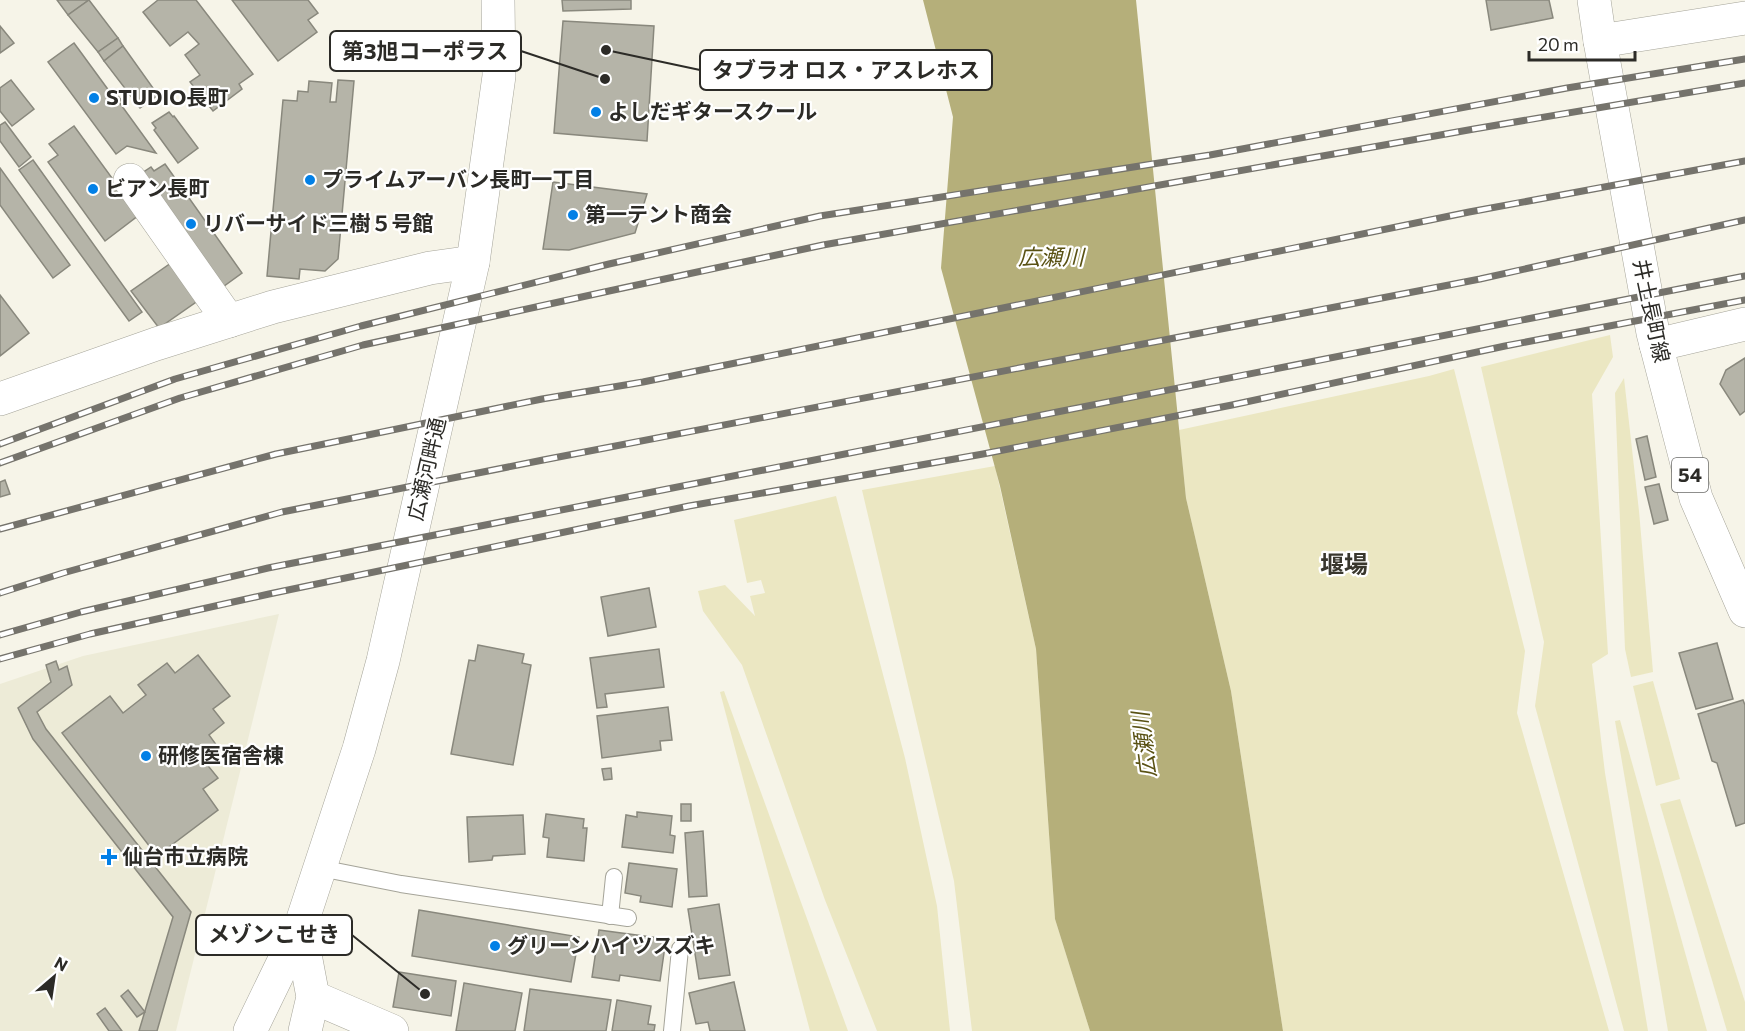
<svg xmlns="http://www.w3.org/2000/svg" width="1745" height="1031" font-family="Commissioner,'Noto Sans JP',sans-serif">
<rect width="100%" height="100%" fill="#f6f4e8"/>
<path fill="#edebd7" d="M 279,614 L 176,1031 L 0,1031 L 0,684 L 83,656 Z"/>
<g fill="#ebe7c2">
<path d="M 1610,335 L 1613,357 L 1592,394 L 1608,654 L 1592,664 L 1605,773 L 1648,1031 L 1624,1031 L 1535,706 L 1544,642 L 1481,367 Z"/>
<path d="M 1454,369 L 1525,651 L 1517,713 L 1609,1031 L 1283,1031 L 1231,691 L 1186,498 L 1179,430 L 1429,376 Z"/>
<path d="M 1624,378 L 1639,511 L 1653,672 L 1631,677 L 1625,649 L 1615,393 Z"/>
<path d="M 995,466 L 1036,649 L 1055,919 L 1090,1031 L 972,1031 L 954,881 L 862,490 Z"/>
<path d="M 836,496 L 905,758 L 937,906 L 950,1031 L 877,1031 L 825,900 L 742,665 L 703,611 L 698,591 L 725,585 L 755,616 L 750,596 L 765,593 L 761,580 L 747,583 L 734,520 Z"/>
<path d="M 1653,681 L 1680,779 L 1656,786 L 1633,686 Z"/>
<path d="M 724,691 L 848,1031 L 810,1031 L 720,692 Z"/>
<path d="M 1620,720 L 1707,1031 L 1668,1031 L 1615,721 Z"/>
<path d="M 1680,799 L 1745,1002 L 1745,1031 L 1727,1031 L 1660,804 Z"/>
</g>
<path fill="#b5af7a" d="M 923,0 L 1136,0 L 1186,498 L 1231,691 L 1283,1031 L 1090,1031 L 1055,919 L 1036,649 L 1000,486 L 941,268 L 953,117 Z"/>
<g fill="#b5b4a8" stroke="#89887d" stroke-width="1.5">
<path d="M 57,0 L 89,0 L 68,15 Z"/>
<path d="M 89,0 L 118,38 L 98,52 L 68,15 Z"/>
<path d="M 158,0 L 196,0 L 253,74 L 239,84 L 242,89 L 213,111 L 190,82 L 200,75 L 185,55 L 199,44 L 188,32 L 170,46 L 143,12 Z"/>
<path d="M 232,0 L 308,0 L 318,13 L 308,20 L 317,32 L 278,61 Z"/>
<path d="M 562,0 L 631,0 L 631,9 L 563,11 Z"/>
<path d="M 1486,0 L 1549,0 L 1553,18 L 1491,30 Z"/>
<path d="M 563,21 L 654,26 L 647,141 L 554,133 Z"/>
<path d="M 0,26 L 14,43 L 0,53 Z"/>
<path d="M 118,38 L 123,46 L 104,61 L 98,52 Z"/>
<path d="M 74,43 L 115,99 L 118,96 L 121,100 L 119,102 L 156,153 L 127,146 L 116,154 L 48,62 Z"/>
<path d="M 123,46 L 158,95 L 140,108 L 104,61 Z"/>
<path d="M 11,80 L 34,109 L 12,126 L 0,111 L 0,88 Z"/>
<path d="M 338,80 L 354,81 L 338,259 L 325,271 L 300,269 L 299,279 L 267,276 L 283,100 L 297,101 L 298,91 L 308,92 L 309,81 L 332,83 L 330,102 L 336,102 Z"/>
<path d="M 169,112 L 173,117 L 174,116 L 198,148 L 178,163 L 154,130 L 156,128 L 152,123 Z"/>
<path d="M 5,122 L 31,157 L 19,167 L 0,141 L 0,125 Z"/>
<path d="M 74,126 L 139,215 L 105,241 L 48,162 L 58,155 L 49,144 Z"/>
<path d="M 33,160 L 142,312 L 129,321 L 19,170 Z"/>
<path d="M 165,164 L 242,273 L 220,289 L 139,175 L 151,167 L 154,171 Z"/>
<path d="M 0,168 L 70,265 L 53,278 L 0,205 Z"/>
<path d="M 553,182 L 647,194 L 635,233 L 569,250 L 543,249 Z"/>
<path d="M 171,263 L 199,300 L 159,328 L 131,291 Z"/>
<path d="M 0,295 L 29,333 L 0,356 Z"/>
<path d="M 1745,358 L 1745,411 L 1740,415 L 1720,384 L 1726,370 Z"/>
<path d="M 1647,436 L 1656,477 L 1645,480 L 1636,439 Z"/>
<path d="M 5,480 L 10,494 L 0,497 L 0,482 Z"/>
<path d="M 1659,484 L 1668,520 L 1654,524 L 1645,487 Z"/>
<path d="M 649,588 L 656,627 L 608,636 L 601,597 Z"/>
<path d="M 1717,643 L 1733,699 L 1696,709 L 1679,653 Z"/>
<path d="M 478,645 L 524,654 L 522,663 L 531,665 L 513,765 L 451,754 L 469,660 L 475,661 Z"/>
<path d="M 659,649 L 664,687 L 605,694 L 607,707 L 597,708 L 590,658 Z"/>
<path d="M 198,655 L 230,696 L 213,709 L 224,723 L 209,735 L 220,750 L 205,762 L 218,778 L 203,789 L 218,810 L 157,856 L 62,733 L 110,696 L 123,713 L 146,695 L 138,685 L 167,663 L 175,673 Z"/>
<path d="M 56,661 L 59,670 L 67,666 L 72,685 L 37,712 L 46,729 L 191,912 L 157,1031 L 139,1031 L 173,917 L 33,739 L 18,708 L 51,682 L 46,665 Z"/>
<path d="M 1743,700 L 1745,705 L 1745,823 L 1736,826 L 1717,763 L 1712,761 L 1698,714 Z"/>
<path d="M 668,707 L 672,740 L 660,741 L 661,750 L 602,758 L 597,716 Z"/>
<path d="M 611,768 L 612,779 L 604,780 L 602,769 Z"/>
<rect x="681" y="804" width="10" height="17"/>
<path d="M 637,812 L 672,816 L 670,835 L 675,836 L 673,853 L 622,847 L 626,815 L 637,817 Z"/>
<path d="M 546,814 L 584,819 L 583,828 L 587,828 L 584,861 L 547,857 L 549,838 L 543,837 Z"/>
<path d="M 523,815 L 525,854 L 493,856 L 492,860 L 469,862 L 467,817 Z"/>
<path d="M 703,831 L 707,896 L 689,897 L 685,833 Z"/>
<path d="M 629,863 L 677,869 L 672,907 L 640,902 L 641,896 L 625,893 Z"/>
<path d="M 719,904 L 730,975 L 699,979 L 688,909 Z"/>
<path d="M 419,910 L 579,937 L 571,982 L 412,956 Z"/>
<path d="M 599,930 L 666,939 L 660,981 L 620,975 L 619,981 L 592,977 Z"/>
<path d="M 399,972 L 456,981 L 451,1016 L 393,1007 Z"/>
<path d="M 734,982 L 745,1031 L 710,1031 L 708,1022 L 696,1024 L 689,993 Z"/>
<path d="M 464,983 L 522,993 L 515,1031 L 456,1031 Z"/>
<path d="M 530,989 L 611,1000 L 606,1031 L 524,1031 Z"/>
<path d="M 128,990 L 145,1012 L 137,1017 L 121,996 Z"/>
<path d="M 617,1000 L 651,1006 L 648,1024 L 655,1025 L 654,1031 L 612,1031 Z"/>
<path d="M 105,1008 L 122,1031 L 109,1031 L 97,1014 Z"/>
</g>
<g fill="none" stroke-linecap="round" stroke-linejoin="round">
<defs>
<g id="service">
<path d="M 320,868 L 401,884 L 628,918"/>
<path d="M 610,916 L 614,877"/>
<path d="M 672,1031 L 680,949"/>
</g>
<g id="minor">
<path d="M 130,180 L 229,321"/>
<path d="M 1656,345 L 1745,324"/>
<path d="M 313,997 L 392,1031"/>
</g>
<g id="tertiary">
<path d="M 1600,41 L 1745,18"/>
<path d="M 0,399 L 156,344 L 273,307 L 430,268 L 473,262"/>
</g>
<g id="secondary">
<path d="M 300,928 L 313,997 L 305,1031"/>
<path d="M 250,1031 L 300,928 L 359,749 L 383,661 L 473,262 L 499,76 L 498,0"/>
</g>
<path id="primary" d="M 1594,0 L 1600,41 L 1653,333 L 1696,498 L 1745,611"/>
</defs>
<use href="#service" stroke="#a5a499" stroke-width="18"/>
<use href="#minor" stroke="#a5a499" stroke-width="34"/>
<use href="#tertiary" stroke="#a5a499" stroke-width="34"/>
<use href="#secondary" stroke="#a5a499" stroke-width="34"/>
<use href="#primary" stroke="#a5a499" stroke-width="34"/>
<use href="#service" stroke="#fff" stroke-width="16"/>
<use href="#minor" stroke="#fff" stroke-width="33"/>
<use href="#tertiary" stroke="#fff" stroke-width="33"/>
<use href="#secondary" stroke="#fff" stroke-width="33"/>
<use href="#primary" stroke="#fff" stroke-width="33"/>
<defs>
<g id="rail">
<path d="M 0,444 L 175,379 L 361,326 L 609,264 L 820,216 L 1210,155 L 1567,88 L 1745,59"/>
<path d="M 0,463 L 180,398 L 363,345 L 609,291 L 823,245 L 1474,129 L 1745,83"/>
<path d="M 0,529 L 276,454 L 542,399 L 643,382 L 1469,212 L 1745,161"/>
<path d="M 0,593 L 63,573 L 282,512 L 543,460 L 1480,279 L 1745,220"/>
<path d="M 0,635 L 81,612 L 268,568 L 1745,276"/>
<path d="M 0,659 L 90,634 L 269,594 L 689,506 L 983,454 L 1232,405 L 1505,346 L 1745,300"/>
</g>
</defs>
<use href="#rail" stroke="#75736c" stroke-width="7"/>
<use href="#rail" stroke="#fff" stroke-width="4.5" stroke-dasharray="14" stroke-linecap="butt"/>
</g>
<g fill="#0280e6" stroke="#fff" stroke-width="2">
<circle cx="94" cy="98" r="6"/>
<circle cx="596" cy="112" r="6"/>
<circle cx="310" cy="180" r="6"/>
<circle cx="93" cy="189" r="6"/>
<circle cx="573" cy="215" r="6"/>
<circle cx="191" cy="224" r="6"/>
<circle cx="146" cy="756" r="6"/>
<path d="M106 848h6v6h6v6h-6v6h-6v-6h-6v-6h6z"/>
<circle cx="495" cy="946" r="6"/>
</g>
<g text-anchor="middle" stroke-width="4.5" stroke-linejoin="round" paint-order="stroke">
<rect fill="#fff" stroke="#6b6b68" stroke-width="1.5" x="1672" y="458" width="36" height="34" rx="4.5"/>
<g font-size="20" font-weight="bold" fill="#2c2b27">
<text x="1690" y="482">54</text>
</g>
<g font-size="21" font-weight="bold" fill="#2c2b27" stroke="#fff" text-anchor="start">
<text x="106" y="105">STUDIO長町</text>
<text x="608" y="119">よしだギタースクール</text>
<text x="322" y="187">プライムアーバン長町一丁目</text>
<text x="105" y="196">ビアン長町</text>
<text x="585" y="222">第一テント商会</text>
<text x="203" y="231">リバーサイド三樹５号館</text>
<text x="158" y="763">研修医宿舎棟</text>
<text x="122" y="864">仙台市立病院</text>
<text x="507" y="953">グリーンハイツスズキ</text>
</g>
<g font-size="21" fill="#2c2b27" stroke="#fff">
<text transform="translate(1651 311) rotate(78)" y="7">井土長町線</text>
<text transform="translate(427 469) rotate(-77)" y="7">広瀬河畔通</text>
</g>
<g font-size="22" font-style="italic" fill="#595113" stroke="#fff">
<text x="1051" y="265">広瀬川</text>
<text transform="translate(1144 745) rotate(-97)" y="8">広瀬川</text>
</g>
<g font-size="24" font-weight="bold" fill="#39372e" stroke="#fff">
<text x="1344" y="573">堰場</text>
</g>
</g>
<path fill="none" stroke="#2c2b27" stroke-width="2" d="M605 79L521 51M606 50L700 70M425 994L352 935"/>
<g fill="#2c2b27" stroke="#fff" stroke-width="2">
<circle cx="605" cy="79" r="6"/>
<circle cx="606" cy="50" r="6"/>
<circle cx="425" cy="994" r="6"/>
</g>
<g fill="#fff" stroke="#2c2b27" stroke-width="2">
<rect x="330" y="31" width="191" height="40" rx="6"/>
<rect x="700" y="50" width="292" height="40" rx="6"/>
<rect x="196" y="915" width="156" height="40" rx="6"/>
</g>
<g font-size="22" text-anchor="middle" font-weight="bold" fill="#2c2b27">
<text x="425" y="59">第3旭コーポラス</text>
<text x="846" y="78">タブラオ ロス・アスレホス</text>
<text x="274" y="942">メゾンこせき</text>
</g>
<g transform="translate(54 977) rotate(29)" stroke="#ffffff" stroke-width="4.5" paint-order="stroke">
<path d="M0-4.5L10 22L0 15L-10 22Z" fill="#2c2b27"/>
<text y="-9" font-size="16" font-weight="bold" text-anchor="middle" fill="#2c2b27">N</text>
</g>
<path d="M1529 51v9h106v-9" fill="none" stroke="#2c2b27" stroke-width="3"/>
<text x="1538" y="51" font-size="18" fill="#2c2b27" stroke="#ffffff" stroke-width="4.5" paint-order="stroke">20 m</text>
</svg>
